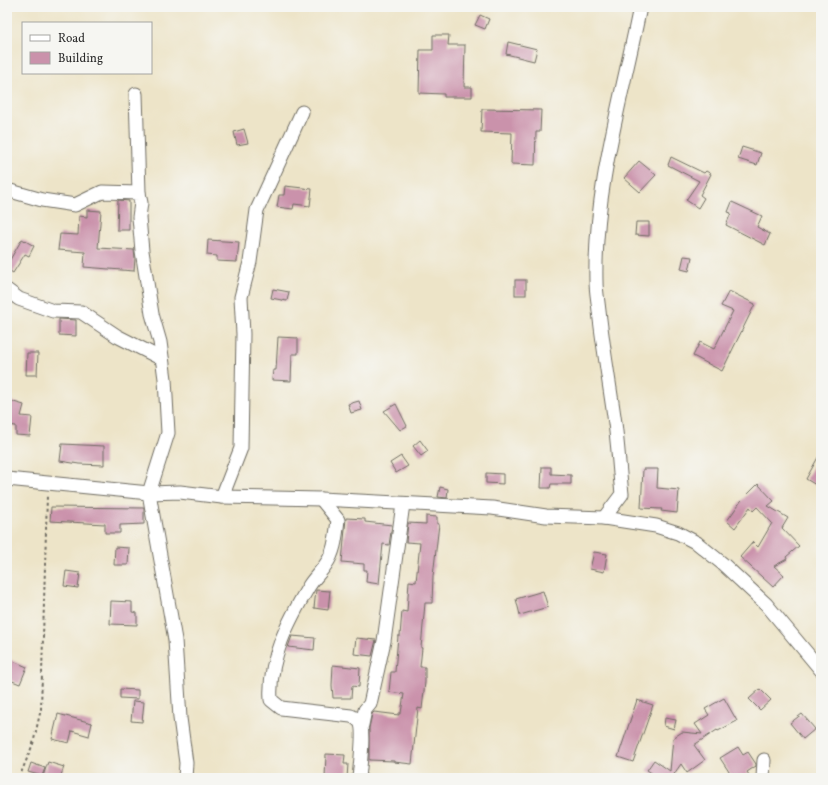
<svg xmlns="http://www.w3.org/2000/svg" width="828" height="785" font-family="Vollkorn,serif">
<rect width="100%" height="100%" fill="#f6f6f2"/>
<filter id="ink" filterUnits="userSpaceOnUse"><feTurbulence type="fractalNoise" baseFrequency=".025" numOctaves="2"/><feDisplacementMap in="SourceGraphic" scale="8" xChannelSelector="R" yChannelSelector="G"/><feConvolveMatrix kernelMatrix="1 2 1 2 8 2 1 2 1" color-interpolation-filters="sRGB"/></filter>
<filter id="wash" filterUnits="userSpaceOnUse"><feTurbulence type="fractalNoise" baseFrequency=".012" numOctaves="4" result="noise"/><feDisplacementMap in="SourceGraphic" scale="16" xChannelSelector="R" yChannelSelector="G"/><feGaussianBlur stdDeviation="0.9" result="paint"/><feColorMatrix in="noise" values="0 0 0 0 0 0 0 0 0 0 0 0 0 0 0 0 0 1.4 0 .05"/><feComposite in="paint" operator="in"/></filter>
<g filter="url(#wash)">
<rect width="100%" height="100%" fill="#ede4c8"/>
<g id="blocks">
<g fill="#ca92ab">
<path d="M 480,15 L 489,19 L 485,29 L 475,25 Z"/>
<path d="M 433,35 L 449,35 L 448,45 L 465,45 L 464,87 L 472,87 L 472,97 L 444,97 L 444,94 L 419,93 L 420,50 L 433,50 Z"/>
<path d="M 508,42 L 537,49 L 534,61 L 506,54 Z"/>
<path d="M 482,109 L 541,110 L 540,132 L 536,132 L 535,165 L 511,164 L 512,133 L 481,132 Z"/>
<path d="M 244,129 L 248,143 L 237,145 L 234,132 Z"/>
<path d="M 742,147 L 761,153 L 757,165 L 738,159 Z"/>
<path d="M 671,157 L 704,173 L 706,171 L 711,174 L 700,195 L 704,198 L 698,208 L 686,200 L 699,181 L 668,165 Z"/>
<path d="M 639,161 L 656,175 L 640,192 L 624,178 Z"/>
<path d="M 285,186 L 312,189 L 310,206 L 294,204 L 293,209 L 277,207 L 279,195 L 284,195 Z"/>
<path d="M 118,200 L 129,201 L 129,230 L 117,230 Z"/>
<path d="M 732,202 L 762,216 L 757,227 L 770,234 L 765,245 L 726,225 L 731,213 L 728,212 Z"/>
<path d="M 87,210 L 101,211 L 98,248 L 134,250 L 135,258 L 134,271 L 84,267 L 85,252 L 58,250 L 60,234 L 78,235 L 79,216 L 87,217 Z"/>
<path d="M 636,222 L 649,222 L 649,236 L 635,235 Z"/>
<path d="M 22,239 L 34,246 L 29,256 L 25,254 L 13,273 L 7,269 L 7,265 Z"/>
<path d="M 208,240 L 239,242 L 237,262 L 217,261 L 217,256 L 207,255 Z"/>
<path d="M 684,256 L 692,257 L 689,271 L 681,269 Z"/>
<rect x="515" y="280" width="11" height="15"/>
<path d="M 273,289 L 289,292 L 287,301 L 271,298 Z"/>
<path d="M 729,291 L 755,304 L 722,371 L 693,356 L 700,342 L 714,349 L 733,311 L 721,306 Z"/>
<path d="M 59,319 L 76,320 L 76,336 L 59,335 Z"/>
<path d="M 278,337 L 298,338 L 298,354 L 292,354 L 291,381 L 272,380 L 273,370 L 276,370 Z"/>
<path d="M 27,353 L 38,353 L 37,375 L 26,375 Z"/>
<path d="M 7,400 L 24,405 L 21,416 L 32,417 L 30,436 L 16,435 L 16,426 L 7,425 Z"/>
<path d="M 359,401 L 362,410 L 351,413 L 348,404 Z"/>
<path d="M 396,404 L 407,426 L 400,430 L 384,411 Z"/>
<path d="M 420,440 L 428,451 L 421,456 L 413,446 Z"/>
<path d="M 62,444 L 104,446 L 104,465 L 79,464 L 60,461 Z"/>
<path d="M 821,452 L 821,488 L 806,479 Z"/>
<path d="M 401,456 L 408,466 L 396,473 L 390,463 Z"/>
<path d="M 542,467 L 551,467 L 551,474 L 571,475 L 571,484 L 551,484 L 550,488 L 541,488 Z"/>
<path d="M 643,469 L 658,469 L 657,488 L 679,490 L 677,513 L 661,511 L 662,509 L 641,508 Z"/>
<path d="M 486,473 L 503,474 L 503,484 L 486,483 Z"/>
<path d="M 758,484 L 774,501 L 768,506 L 788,518 L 782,528 L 799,546 L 786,557 L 787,559 L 774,566 L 784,575 L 773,587 L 740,557 L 753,542 L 758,547 L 772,523 L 757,507 L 753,511 L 750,507 L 735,528 L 727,521 L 741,501 Z"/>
<path d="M 440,487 L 448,489 L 447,498 L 438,497 Z"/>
<path d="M 51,507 L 144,508 L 144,524 L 120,525 L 120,533 L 105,533 L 105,524 L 50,521 Z"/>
<path d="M 426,516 L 437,517 L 437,524 L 439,524 L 433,576 L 432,603 L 425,603 L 421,648 L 422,648 L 420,667 L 425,667 L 425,682 L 422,709 L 418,708 L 412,764 L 394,762 L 394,761 L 369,760 L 369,728 L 372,714 L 374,712 L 399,715 L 399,713 L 401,713 L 404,694 L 389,692 L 391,672 L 395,672 L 398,636 L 400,636 L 402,611 L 407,612 L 409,581 L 416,582 L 420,543 L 406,542 L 408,523 L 426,524 Z"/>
<path d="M 346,518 L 365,519 L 365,522 L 392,525 L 389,545 L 383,544 L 379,584 L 366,582 L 367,570 L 364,570 L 364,564 L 342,562 Z"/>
<path d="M 115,547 L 129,548 L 128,565 L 114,565 Z"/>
<path d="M 594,552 L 607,554 L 604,572 L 590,569 Z"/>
<path d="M 66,571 L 80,573 L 78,588 L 64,586 Z"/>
<path d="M 316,590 L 330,591 L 328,610 L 314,608 Z"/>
<path d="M 543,591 L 548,607 L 520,615 L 516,599 Z"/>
<path d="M 111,601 L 132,602 L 132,612 L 137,613 L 137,625 L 110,624 Z"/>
<path d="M 292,636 L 315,638 L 314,650 L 288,647 Z"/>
<path d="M 356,638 L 376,640 L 372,656 L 354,654 Z"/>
<path d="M 11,660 L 27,667 L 20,684 L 7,679 L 7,669 Z"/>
<path d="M 333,665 L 360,668 L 359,687 L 352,686 L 351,698 L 333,698 L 332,685 Z"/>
<path d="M 120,689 L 138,690 L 138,699 L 120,698 Z"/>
<path d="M 760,689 L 771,700 L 760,710 L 749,699 Z"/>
<path d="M 724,698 L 737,721 L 718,731 L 717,730 L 694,745 L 705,760 L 687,773 L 681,764 L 674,774 L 680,778 L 659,778 L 647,770 L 654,760 L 670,771 L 673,738 L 682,732 L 702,734 L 695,724 L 709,715 L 705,709 Z"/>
<path d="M 637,700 L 653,705 L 633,762 L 618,757 Z"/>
<path d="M 133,701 L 144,702 L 142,722 L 131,721 Z"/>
<path d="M 58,714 L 92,723 L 89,736 L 72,731 L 69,743 L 52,739 Z"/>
<path d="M 802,714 L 815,729 L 803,739 L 790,723 Z"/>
<path d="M 665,718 L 676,720 L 674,729 L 664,726 Z"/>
<path d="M 738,747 L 743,755 L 748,752 L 756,764 L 756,766 L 747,772 L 751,778 L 733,778 L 720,758 Z"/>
<path d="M 326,754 L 345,755 L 344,764 L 348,764 L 347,778 L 325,778 Z"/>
<path d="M 48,762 L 64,767 L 60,778 L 50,778 L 43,776 Z"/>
<path d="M 31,763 L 45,768 L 42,776 L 28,772 Z"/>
</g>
</g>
</g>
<g filter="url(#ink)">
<use href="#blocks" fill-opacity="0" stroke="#6f6c62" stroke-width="1"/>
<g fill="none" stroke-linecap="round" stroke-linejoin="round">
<defs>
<g id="minor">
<path d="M 136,94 L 139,193"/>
<path d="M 7,190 L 42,200 L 75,205 L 102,192 L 139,193 L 141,203 L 139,217 L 142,251 L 152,314 L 160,342 L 165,379 L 168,433 L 149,493 L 175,640 L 180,718 L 186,763 L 185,778"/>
<path d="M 7,290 L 19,299 L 53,311 L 81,312 L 117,336 L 162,359"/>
<path d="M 7,479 L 149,493 L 180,492 L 222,497 L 321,499 L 492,508 L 546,516 L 604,518 L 656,526 L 678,533 L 697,543 L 723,564 L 766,604 L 821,670"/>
<path d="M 222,497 L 241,448 L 243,334 L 241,297 L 250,262 L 257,210 L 302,112"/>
<path d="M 321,499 L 338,520 C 336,535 335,552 326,564 C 321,572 314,578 309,586 C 289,620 268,659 271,700 L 281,708 L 351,716 C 354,717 357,719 359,721 C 365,727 360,767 359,778"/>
<path d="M 604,518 L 622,494 C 619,468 618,442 614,416 C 609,381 603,346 599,311 C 598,301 596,291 596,281 C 594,188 622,98 640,7"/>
<path d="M 362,725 L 365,710 L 370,704 L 384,641 L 403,504"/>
<path d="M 763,778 L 764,760"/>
</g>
</defs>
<use href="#minor" stroke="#6f6c62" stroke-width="15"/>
<path stroke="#6f6c62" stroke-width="2" stroke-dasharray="3 3" stroke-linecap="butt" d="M 19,778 L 33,744 L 41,709 L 47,495"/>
<use href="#minor" stroke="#fff" stroke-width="13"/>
</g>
</g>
<rect width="828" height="785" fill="none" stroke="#f6f6f2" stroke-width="24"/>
<rect x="22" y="22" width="130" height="52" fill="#f6f6f2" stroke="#a5a5a2"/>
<rect x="30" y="35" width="20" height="6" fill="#ffffff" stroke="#a5a5a2"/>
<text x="58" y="42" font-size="12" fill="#2b2b2b">Road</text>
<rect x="30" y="52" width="20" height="12" fill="#ca92ab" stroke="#a5a5a2"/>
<text x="58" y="62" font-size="12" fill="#2b2b2b">Building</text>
</svg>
